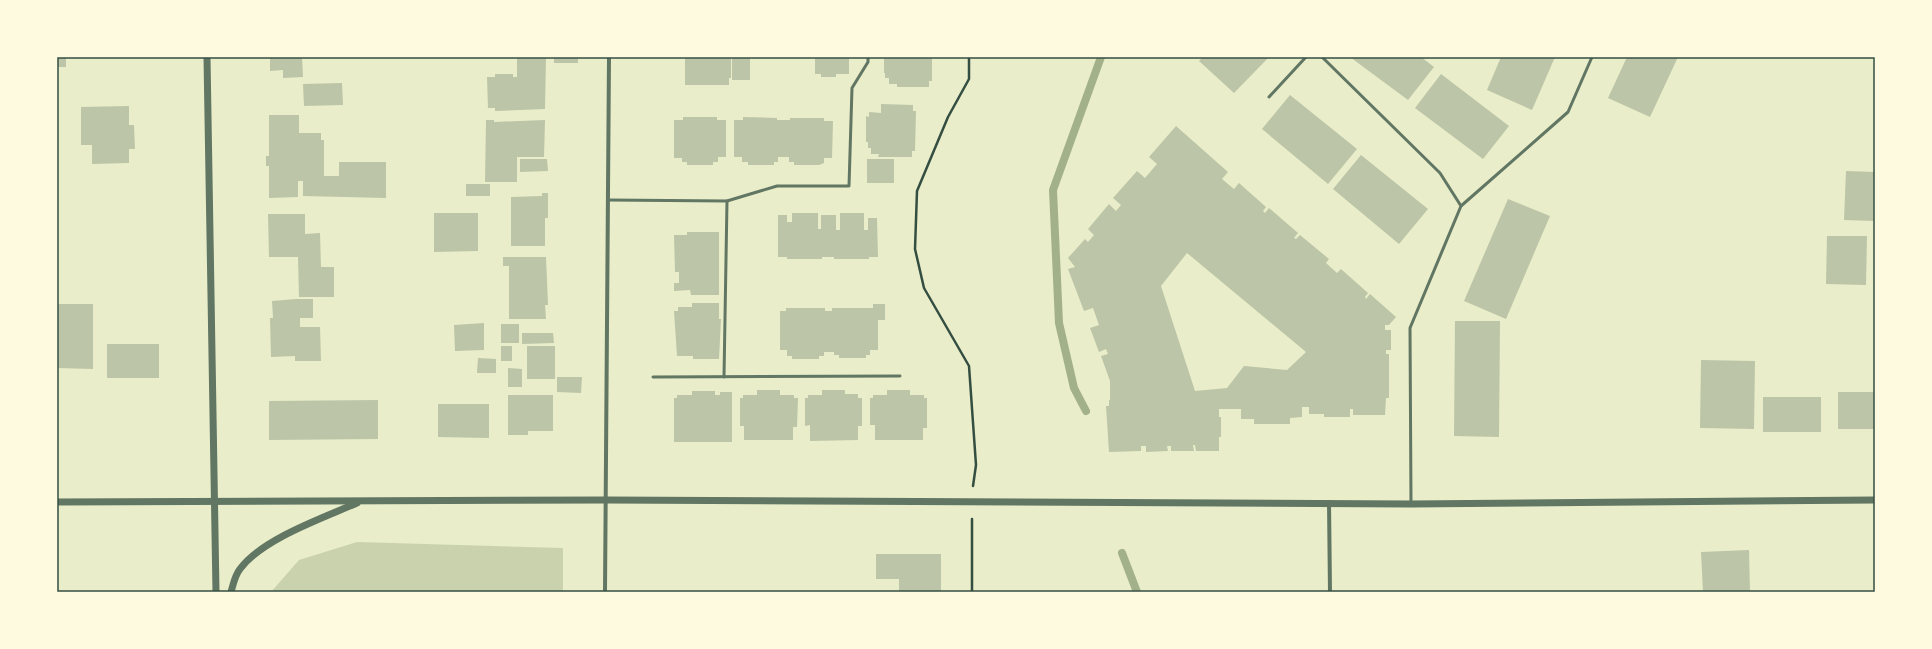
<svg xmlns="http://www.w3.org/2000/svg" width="1932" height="649" font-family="Commissioner,sans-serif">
<rect width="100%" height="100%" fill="#e9edc9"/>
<path fill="#cad2ad" d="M 357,542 L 563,548 L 563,592 L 271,592 L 299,560 Z"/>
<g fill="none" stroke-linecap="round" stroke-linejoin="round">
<g stroke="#a3b18a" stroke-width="8">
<path d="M 1086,411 L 1074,388 L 1059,323 L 1053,190 L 1101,57"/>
<path d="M 1122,553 L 1137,592"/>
</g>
</g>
<g fill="#bcc5a7" fill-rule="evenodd">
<rect x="57" y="57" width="9" height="10"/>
<path d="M 270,57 L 302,57 L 303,77 L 283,78 L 283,70 L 270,71 Z"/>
<path d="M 517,57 L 546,57 L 545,109 L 495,111 L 495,108 L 488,108 L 487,77 L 495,77 L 495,74 L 513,74 L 513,77 L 517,77 Z"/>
<rect x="554" y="57" width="24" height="6"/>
<path d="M 685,57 L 731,57 L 731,78 L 729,78 L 729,85 L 685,85 Z"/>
<path d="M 815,57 L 849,57 L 849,74 L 836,74 L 836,77 L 821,77 L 821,74 L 815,74 Z"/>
<path d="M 884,57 L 932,57 L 932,81 L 929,81 L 929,87 L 897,87 L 897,84 L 889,84 L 889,78 L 885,78 L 885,73 L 884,73 Z"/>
<path d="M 1203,57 L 1269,57 L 1234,93 L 1199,61 Z"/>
<path d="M 1350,57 L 1421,57 L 1434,67 L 1408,100 Z"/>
<path d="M 1501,57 L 1555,57 L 1532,110 L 1487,90 Z"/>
<path d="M 1627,57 L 1678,57 L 1650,117 L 1608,98 Z"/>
<rect x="732" y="58" width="18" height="22"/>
<path d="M 1441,74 L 1509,126 L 1483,159 L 1415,108 Z"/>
<path d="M 342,83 L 343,105 L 304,106 L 303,84 Z"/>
<path d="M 1290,95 L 1357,149 L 1328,184 L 1262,129 Z"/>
<path d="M 881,104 L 913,105 L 913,111 L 916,111 L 915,151 L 912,151 L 912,157 L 878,157 L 879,154 L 871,154 L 871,148 L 868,148 L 868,142 L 866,142 L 866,116 L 869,117 L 869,112 L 881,113 Z"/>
<path d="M 129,106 L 129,125 L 134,125 L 135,149 L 129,149 L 129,163 L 92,164 L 92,145 L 81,145 L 81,107 Z"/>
<path d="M 269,115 L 299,115 L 299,133 L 321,133 L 321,140 L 324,140 L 324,176 L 339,176 L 339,162 L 386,162 L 386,198 L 303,196 L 303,181 L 298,181 L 298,197 L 269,198 L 269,166 L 266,166 L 266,156 L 269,156 Z"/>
<path d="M 683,117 L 717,117 L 717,120 L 726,120 L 726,157 L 718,157 L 718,162 L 713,162 L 713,165 L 687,165 L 687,162 L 682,162 L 682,158 L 674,158 L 674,120 L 683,120 Z"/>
<path d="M 743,117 L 777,118 L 777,120 L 790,120 L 790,118 L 824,118 L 824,121 L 833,121 L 832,158 L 824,158 L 824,163 L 819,165 L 794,165 L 794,162 L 789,162 L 789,157 L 778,157 L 778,162 L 774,162 L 774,165 L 748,165 L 748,162 L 742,162 L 742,157 L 734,157 L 734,120 L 743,120 Z"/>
<path d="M 486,120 L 494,120 L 494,122 L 545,120 L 544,157 L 517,157 L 517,182 L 485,182 Z"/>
<path d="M 1176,126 L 1228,172 L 1222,179 L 1234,189 L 1239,183 L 1266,207 L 1263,211 L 1265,213 L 1269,208 L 1298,233 L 1294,238 L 1296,239 L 1300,235 L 1329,259 L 1326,263 L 1337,273 L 1341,269 L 1368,293 L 1365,297 L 1366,299 L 1370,294 L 1396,317 L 1389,325 L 1385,325 L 1385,330 L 1391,330 L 1391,350 L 1386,350 L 1386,354 L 1389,354 L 1389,398 L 1386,398 L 1385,415 L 1353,415 L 1353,409 L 1350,409 L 1350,417 L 1324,417 L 1324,414 L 1309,414 L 1309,407 L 1302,407 L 1302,417 L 1290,418 L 1290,424 L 1254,424 L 1254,419 L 1241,419 L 1241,409 L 1219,409 L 1219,417 L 1221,417 L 1221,437 L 1219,437 L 1219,451 L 1196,451 L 1195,445 L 1193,445 L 1194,451 L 1171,451 L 1171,446 L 1167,446 L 1168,451 L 1146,452 L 1146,446 L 1141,446 L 1141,451 L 1109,452 L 1106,406 L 1109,406 L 1109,400 L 1110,400 L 1110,381 L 1101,356 L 1108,354 L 1106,349 L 1099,352 L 1090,328 L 1099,325 L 1093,308 L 1084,311 L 1068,269 L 1075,267 L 1068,258 L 1085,239 L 1088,242 L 1094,235 L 1088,229 L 1109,204 L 1116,211 L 1121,205 L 1113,198 L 1137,171 L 1145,178 L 1157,164 L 1149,157 ZM 1187,253 L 1306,352 L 1287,370 L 1244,366 L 1227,388 L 1195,391 L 1161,286 Z"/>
<path d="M 1361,155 L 1428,209 L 1399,244 L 1333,189 Z"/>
<path d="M 520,159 L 547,159 L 548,171 L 520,172 Z"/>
<rect x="867" y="159" width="27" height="24"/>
<path d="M 1846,171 L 1875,172 L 1875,221 L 1844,220 Z"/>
<rect x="466" y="184" width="24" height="12"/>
<path d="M 542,193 L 548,193 L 548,218 L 545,218 L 545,246 L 511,246 L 511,197 L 542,196 Z"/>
<path d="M 1508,199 L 1550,216 L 1506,319 L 1464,301 Z"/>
<path d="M 434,213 L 478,213 L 478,251 L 434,252 Z"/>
<path d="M 792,213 L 818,213 L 818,229 L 821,229 L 821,215 L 836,215 L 836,230 L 840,230 L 840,213 L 864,213 L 864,230 L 868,230 L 868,218 L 877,218 L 878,257 L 869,257 L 869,259 L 834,259 L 834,257 L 822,257 L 822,259 L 787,259 L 787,257 L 778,257 L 778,215 L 787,215 L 787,222 L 792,222 Z"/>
<path d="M 268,214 L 305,214 L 305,234 L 320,233 L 321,267 L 334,267 L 334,297 L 299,297 L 298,257 L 269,257 Z"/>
<path d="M 687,232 L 719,232 L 719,295 L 691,295 L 690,290 L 674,291 L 674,283 L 679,283 L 679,272 L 675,272 L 674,235 L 687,235 Z"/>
<path d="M 1827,236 L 1867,236 L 1866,285 L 1826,284 Z"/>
<path d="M 503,257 L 546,257 L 548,305 L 545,305 L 546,319 L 509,319 L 509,266 L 503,266 Z"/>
<path d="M 296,299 L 313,299 L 313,318 L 300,318 L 300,327 L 320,327 L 321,361 L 295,361 L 295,356 L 271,357 L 270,318 L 273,318 L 272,301 Z"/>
<path d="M 692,303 L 719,303 L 719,319 L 721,319 L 719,359 L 693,359 L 693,356 L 677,356 L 674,311 L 678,311 L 678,307 L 692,307 Z"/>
<path d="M 57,304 L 93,304 L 93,369 L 57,368 Z"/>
<path d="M 873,304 L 885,304 L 885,320 L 878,320 L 878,350 L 870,350 L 870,355 L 866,355 L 866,358 L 839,358 L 839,355 L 834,355 L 834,352 L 824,352 L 824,356 L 819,356 L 819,359 L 792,359 L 792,356 L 787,356 L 787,350 L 780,350 L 780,311 L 786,311 L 786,308 L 825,308 L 825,311 L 832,311 L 832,308 L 873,308 Z"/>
<path d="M 1455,321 L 1500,321 L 1499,437 L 1454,436 Z"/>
<path d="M 484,323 L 484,350 L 455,351 L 454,325 Z"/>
<rect x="501" y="324" width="18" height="19"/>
<path d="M 522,333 L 553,333 L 554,343 L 522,344 Z"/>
<rect x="107" y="344" width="52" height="34"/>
<rect x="501" y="346" width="11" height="15"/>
<rect x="527" y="346" width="28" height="33"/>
<path d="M 478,358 L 496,359 L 496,373 L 477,373 Z"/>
<path d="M 1701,360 L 1755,361 L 1754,429 L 1700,428 Z"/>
<path d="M 508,368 L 522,369 L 522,387 L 508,387 Z"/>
<path d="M 557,377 L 582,377 L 581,393 L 557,392 Z"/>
<path d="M 757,390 L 780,390 L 780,395 L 794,395 L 794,398 L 798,398 L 797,427 L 793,427 L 793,440 L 744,440 L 744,426 L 740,426 L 740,398 L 743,398 L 743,395 L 757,395 Z"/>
<path d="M 822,390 L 845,390 L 845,394 L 858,394 L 858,398 L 862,398 L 862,426 L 858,426 L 858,440 L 810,441 L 810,425 L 805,426 L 805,398 L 808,398 L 808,395 L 822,395 Z"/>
<path d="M 887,390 L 910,390 L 910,395 L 924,395 L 924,398 L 927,398 L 927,428 L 923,428 L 923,440 L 875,440 L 875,425 L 870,425 L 870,398 L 873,398 L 873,395 L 887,395 Z"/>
<path d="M 692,391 L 715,391 L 715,395 L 720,395 L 720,392 L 732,392 L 732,442 L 674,442 L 674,398 L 677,398 L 677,395 L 692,395 Z"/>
<rect x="1838" y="392" width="37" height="37"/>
<path d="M 508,395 L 553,395 L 553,431 L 528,431 L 528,435 L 508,435 Z"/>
<rect x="1763" y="397" width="58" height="35"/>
<path d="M 378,400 L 378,439 L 269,440 L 269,401 Z"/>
<path d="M 438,404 L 489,404 L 489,438 L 438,437 Z"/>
<path d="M 1749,550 L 1750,592 L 1703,592 L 1701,552 Z"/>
<path d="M 876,554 L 941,554 L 941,592 L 899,592 L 899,579 L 876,579 Z"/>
</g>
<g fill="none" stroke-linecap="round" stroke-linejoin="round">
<g stroke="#344e41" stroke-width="2.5">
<path d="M 969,57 L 969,79 L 948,117 L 917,191 L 915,249 L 924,288 L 969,366 L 976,465 L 973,486"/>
<path d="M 972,519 L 972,592"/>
</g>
<g stroke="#617663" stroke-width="3">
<path d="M 1322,57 L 1440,173 L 1461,206"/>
<path d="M 1269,97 L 1306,57"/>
<path d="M 608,200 L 727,201 L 777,186 L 849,186 L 852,88 L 868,62 L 868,57"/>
<path d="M 653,377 L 900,376"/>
<path d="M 724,377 L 727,201"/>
<path d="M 1411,504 L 1410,328 L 1461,206 L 1568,112 L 1592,57"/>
</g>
<g stroke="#617663" stroke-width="4">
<path d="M 1329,502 L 1330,592"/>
<path d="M 605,592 L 609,57"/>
</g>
<g stroke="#617663" stroke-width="7">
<path d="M 207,57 L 216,592"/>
<path d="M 57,502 L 606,500 L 1411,504 L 1875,500"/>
<path d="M 231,592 C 233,585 235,575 240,569 C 262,539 323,518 357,503"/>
</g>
</g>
<rect width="1932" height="649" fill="none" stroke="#fefae0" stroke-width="116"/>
<rect x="58" y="58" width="1816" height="533" fill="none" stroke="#344e41" stroke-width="1.5"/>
</svg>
